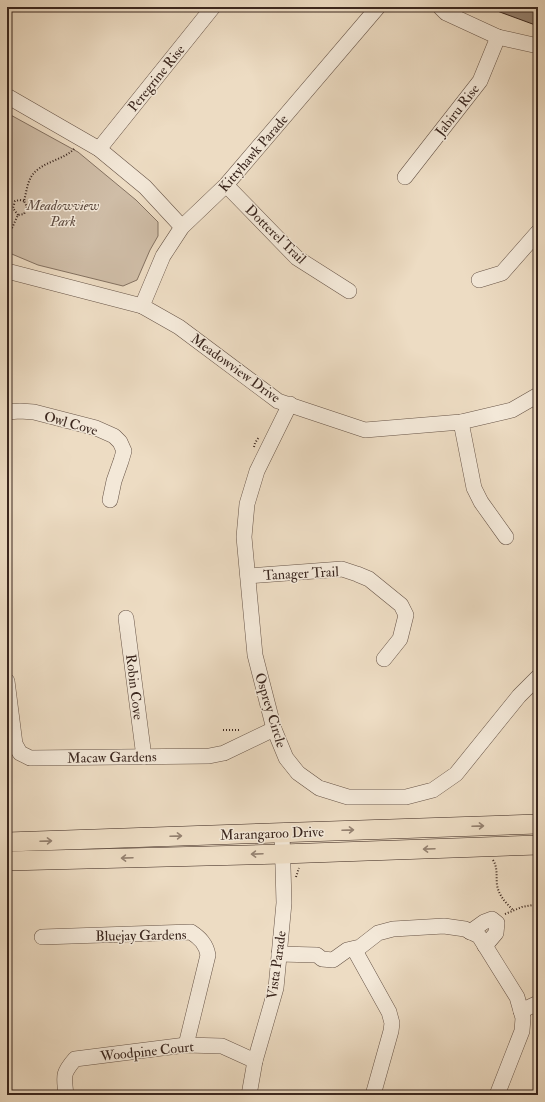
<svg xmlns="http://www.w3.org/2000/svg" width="545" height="1102" font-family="'IM FELL Double Pica',serif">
<rect width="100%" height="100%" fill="#eddcc3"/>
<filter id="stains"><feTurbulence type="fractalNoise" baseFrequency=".005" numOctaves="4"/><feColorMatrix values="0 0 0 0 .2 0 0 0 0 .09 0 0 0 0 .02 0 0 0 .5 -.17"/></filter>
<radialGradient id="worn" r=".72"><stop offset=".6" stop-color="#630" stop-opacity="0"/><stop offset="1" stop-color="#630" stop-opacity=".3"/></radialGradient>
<path fill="#cfbda7" stroke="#847262" d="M 7,113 L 78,152 L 136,200 L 158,222 L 158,236 L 150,250 L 137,280 L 123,286 L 38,265 L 7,252 Z"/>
<path fill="#978574" stroke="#3a261e" d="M 489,7 L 525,7 L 538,12 L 538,26 L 489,8 Z"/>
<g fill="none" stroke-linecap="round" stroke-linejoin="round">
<defs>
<g id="minor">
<path d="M 440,7 L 446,13 L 498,37 L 538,46"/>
<path d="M 7,96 L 99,149 L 145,187 L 182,227"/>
<path d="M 99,149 L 213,7"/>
<path d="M 405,177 L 480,81 L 498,37"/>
<path d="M 226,185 L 297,258 L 349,291"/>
<path d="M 7,271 L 142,306 L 179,327 L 278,401 L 365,430 L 461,422 L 512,410 L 538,395"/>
<path d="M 479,280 L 502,273 L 538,232"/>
<path d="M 142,306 L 163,256 L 182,227 L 226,185 L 378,7"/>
<path d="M 290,404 L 257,471 L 247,504 L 244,537 L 255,655 L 274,729 L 286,758 L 298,773 L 319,788 L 348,797 L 406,797 L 433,790 L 456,774 L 519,696 L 538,677"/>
<path d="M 7,412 L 20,411 L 34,412 L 96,428 L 114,436 L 120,442 L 124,451 L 121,461 L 114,481 L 110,500"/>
<path d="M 461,422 L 474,488 L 481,502 L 506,537"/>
<path d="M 248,576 L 342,569 L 357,574 L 369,579 L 401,605 L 406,615 L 400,639 L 384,659"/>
<path d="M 126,618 L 144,757"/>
<path d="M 7,681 L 15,744 L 20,753 L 30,758 L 209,756 L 224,753 L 274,729"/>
<path d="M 470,932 L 484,922 L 492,919 L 497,923 L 496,933 L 485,946"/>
<path d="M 42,937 L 191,932 C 200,938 206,944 208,955 L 186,1045"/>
<path d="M 354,949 L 389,1012 L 392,1023 L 391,1031 L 373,1095"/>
<path d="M 279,954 L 317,955 L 322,959 L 333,960 L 347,950 L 360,947 L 378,933 L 393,929 L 444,926 L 465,929 L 479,936 L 517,997 L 523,1018 L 522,1031 L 497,1095"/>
<path d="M 521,1011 L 538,1003"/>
<path d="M 66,1095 C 64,1076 62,1074 75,1059 L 186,1045 L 222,1046 L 255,1061"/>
<path d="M 249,1095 L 255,1061 L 276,988 L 284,903 L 282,832"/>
</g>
<g id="major">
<path d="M 7,842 L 538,824"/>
<path d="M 7,861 L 282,854 L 538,845"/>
</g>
</defs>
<use href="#minor" stroke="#675447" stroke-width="16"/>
<use href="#major" stroke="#3a261e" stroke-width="20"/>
<g stroke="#3a261e" stroke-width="2" stroke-dasharray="1 2" stroke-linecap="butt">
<path d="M 27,207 C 37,211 41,209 50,204"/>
<path d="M 18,215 L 13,208 L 15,201 L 20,200 L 24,201"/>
<path d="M 7,239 L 18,215 L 24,214 L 27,207 L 24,201 C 26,194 27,184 31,177 C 41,161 63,161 75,148"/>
<path d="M 254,447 L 255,443 L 259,437"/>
<path d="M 223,730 L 241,730"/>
<path d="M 493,860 C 498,868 496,876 497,885 C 499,896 506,903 513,910"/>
<path d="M 296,877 L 299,868"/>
<path d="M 505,914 L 522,907 L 538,904"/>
</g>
<use href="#minor" stroke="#f3e8d8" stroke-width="15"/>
<use href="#major" stroke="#eddcc3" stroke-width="19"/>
</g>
<defs><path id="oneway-shaft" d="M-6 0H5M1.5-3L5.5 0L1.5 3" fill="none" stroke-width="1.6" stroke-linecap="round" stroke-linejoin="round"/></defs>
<g stroke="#948170">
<use href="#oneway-shaft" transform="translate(478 826) rotate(-2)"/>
<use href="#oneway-shaft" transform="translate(348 830) rotate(-2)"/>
<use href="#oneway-shaft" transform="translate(176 836) rotate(-2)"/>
<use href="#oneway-shaft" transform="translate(46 841) rotate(-2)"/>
<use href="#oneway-shaft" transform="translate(429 849) rotate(178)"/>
<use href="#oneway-shaft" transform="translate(257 854) rotate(178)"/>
<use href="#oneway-shaft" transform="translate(127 858) rotate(178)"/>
</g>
<g text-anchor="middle" stroke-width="3" stroke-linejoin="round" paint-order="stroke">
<g font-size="14" fill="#3a261e" stroke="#f3e8d8">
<text transform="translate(156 78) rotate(-51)" y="5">Peregrine Rise</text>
<text transform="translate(457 110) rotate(-52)" y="5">Jabiru Rise</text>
<text transform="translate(253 153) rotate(-49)" y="5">Kittyhawk Parade</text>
<text transform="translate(276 234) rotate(44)" y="5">Dotterel Trail</text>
<text transform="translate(236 368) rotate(36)" y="5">Meadowview Drive</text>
<text transform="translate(71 423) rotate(16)" y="5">Owl Cove</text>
<text transform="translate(301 573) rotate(-3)" y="5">Tanager Trail</text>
<text transform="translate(135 687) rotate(83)" y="5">Robin Cove</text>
<text transform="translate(271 710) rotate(73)" y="5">Osprey Circle</text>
<text transform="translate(112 757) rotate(-1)" y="5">Macaw Gardens</text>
<text transform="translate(272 833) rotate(-2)" y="5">Marangaroo Drive</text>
<text transform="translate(141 935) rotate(-1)" y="5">Bluejay Gardens</text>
<text transform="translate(276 965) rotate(-82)" y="5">Vista Parade</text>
<text transform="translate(147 1051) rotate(-6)" y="5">Woodpine Court</text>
</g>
<g font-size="14" font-style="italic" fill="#5f4c40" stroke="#f3e8d8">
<text x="63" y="210">Meadowview<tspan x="63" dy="16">Park</tspan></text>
</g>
</g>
<rect width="545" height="1102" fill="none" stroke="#eddcc3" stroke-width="24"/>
<rect x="8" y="8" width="529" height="1086" fill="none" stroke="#3a261e" stroke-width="2"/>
<rect x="12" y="12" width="521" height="1078" fill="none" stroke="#3a261e"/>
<rect width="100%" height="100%" filter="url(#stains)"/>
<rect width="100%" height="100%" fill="url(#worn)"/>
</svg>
